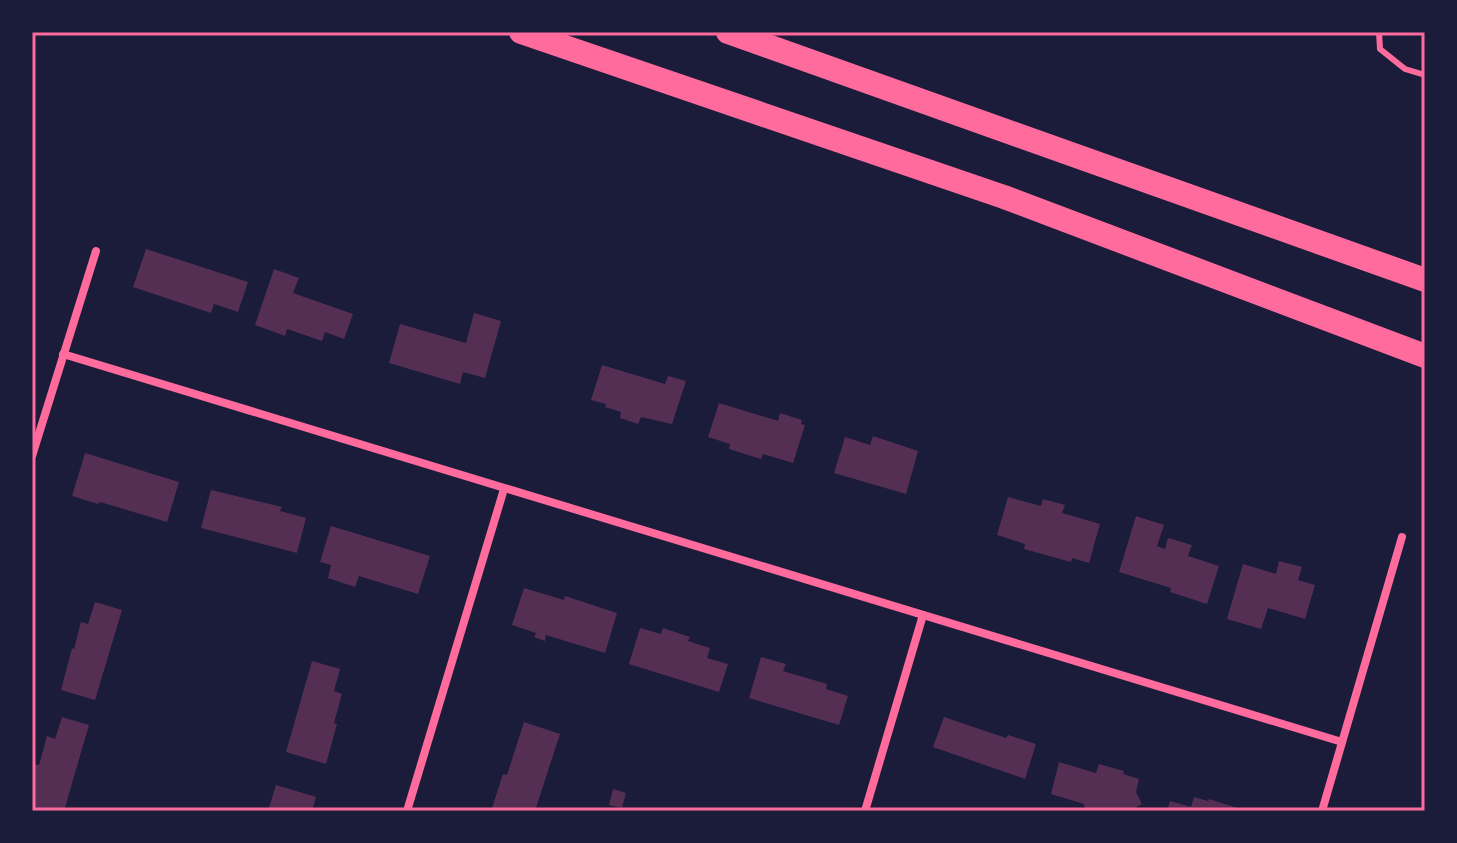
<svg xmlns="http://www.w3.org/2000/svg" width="1457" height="843" font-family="'Playfair Display',serif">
<rect width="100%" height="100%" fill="#1b1b3a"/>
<g fill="#542f53">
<path d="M 146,249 L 248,282 L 238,312 L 214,304 L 211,313 L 133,287 Z"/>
<path d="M 274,269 L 299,278 L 293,293 L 353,314 L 344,339 L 325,332 L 322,341 L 287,329 L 285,336 L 255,325 Z"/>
<path d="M 474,313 L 501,321 L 485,378 L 463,372 L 460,384 L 389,363 L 400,324 L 466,343 Z"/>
<path d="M 602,365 L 665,384 L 668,376 L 686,381 L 672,424 L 641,417 L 638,424 L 620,418 L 621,412 L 605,407 L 606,404 L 591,400 Z"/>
<path d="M 719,403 L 778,421 L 780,413 L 802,420 L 801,424 L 805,425 L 793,463 L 763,454 L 761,459 L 729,449 L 730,444 L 708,437 Z"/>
<path d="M 873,436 L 918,451 L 906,494 L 834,473 L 845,437 L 870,445 Z"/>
<path d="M 85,453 L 179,482 L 167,522 L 100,502 L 98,504 L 72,496 Z"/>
<path d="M 211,490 L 282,507 L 280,511 L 306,518 L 297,553 L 201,528 Z"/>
<path d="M 1008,497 L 1041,506 L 1043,499 L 1065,505 L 1062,513 L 1100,524 L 1089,563 L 1072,558 L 1071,562 L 1024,549 L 1025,544 L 997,535 Z"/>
<path d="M 1136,516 L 1164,525 L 1157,546 L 1165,549 L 1168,538 L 1192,545 L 1188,556 L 1219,566 L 1207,604 L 1170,592 L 1171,588 L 1119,572 Z"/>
<path d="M 331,526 L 430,556 L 418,594 L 359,576 L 355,587 L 328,578 L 331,565 L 320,562 Z"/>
<path d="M 1279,561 L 1302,567 L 1298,580 L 1315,585 L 1305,619 L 1268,608 L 1261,629 L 1227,619 L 1243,564 L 1276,574 Z"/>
<path d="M 524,588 L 564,600 L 565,596 L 617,613 L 605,653 L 546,635 L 545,641 L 534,637 L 536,633 L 512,625 Z"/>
<path d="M 95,602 L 122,610 L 95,700 L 61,690 L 72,648 L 74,649 L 81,622 L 88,624 Z"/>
<path d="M 640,628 L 661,634 L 663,628 L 690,637 L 688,641 L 710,648 L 707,658 L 728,664 L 719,692 L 629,664 Z"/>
<path d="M 761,657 L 786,664 L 783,671 L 827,684 L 826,689 L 848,696 L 839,725 L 749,698 Z"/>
<path d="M 312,661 L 340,669 L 334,691 L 342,694 L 334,723 L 337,724 L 326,764 L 286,752 Z"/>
<path d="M 62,717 L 89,725 L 64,811 L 40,811 L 32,809 L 32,772 L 34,764 L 39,765 L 47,736 L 55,739 Z"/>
<path d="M 944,717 L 1006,738 L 1008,735 L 1036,744 L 1025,779 L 933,747 Z"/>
<path d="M 524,722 L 560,734 L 535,811 L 491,811 L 503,774 L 507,775 Z"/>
<path d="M 1059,762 L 1096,773 L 1099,764 L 1124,771 L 1123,774 L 1139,779 L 1136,792 L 1142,804 L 1130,811 L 1092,811 L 1085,809 L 1084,804 L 1051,794 Z"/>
<path d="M 276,785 L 316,797 L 312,811 L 268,811 Z"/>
<path d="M 613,789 L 626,793 L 622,808 L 609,805 Z"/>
<path d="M 1194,797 L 1208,801 L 1209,799 L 1247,811 L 1167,811 L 1170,801 L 1191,807 Z"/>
</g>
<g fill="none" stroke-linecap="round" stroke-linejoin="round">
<path stroke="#ff6b9d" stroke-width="6" d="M 1379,32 L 1380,49 L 1405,69 L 1425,75"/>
<g stroke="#ff6b9d" stroke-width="8">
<path d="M 63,354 L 1342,742"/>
<path d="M 32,456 L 96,251"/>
<path d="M 407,811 L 504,489"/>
<path d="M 865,811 L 923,615"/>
<path d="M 1322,811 L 1402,537"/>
</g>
<g stroke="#ff6b9d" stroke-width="24">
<path d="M 521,32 L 1004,197 L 1425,356"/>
<path d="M 728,32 L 1425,280"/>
</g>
</g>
<rect width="1457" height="843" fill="none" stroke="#1b1b3a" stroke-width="68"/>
<rect x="34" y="34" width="1389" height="775" fill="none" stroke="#ff6b9d" stroke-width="3"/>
</svg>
